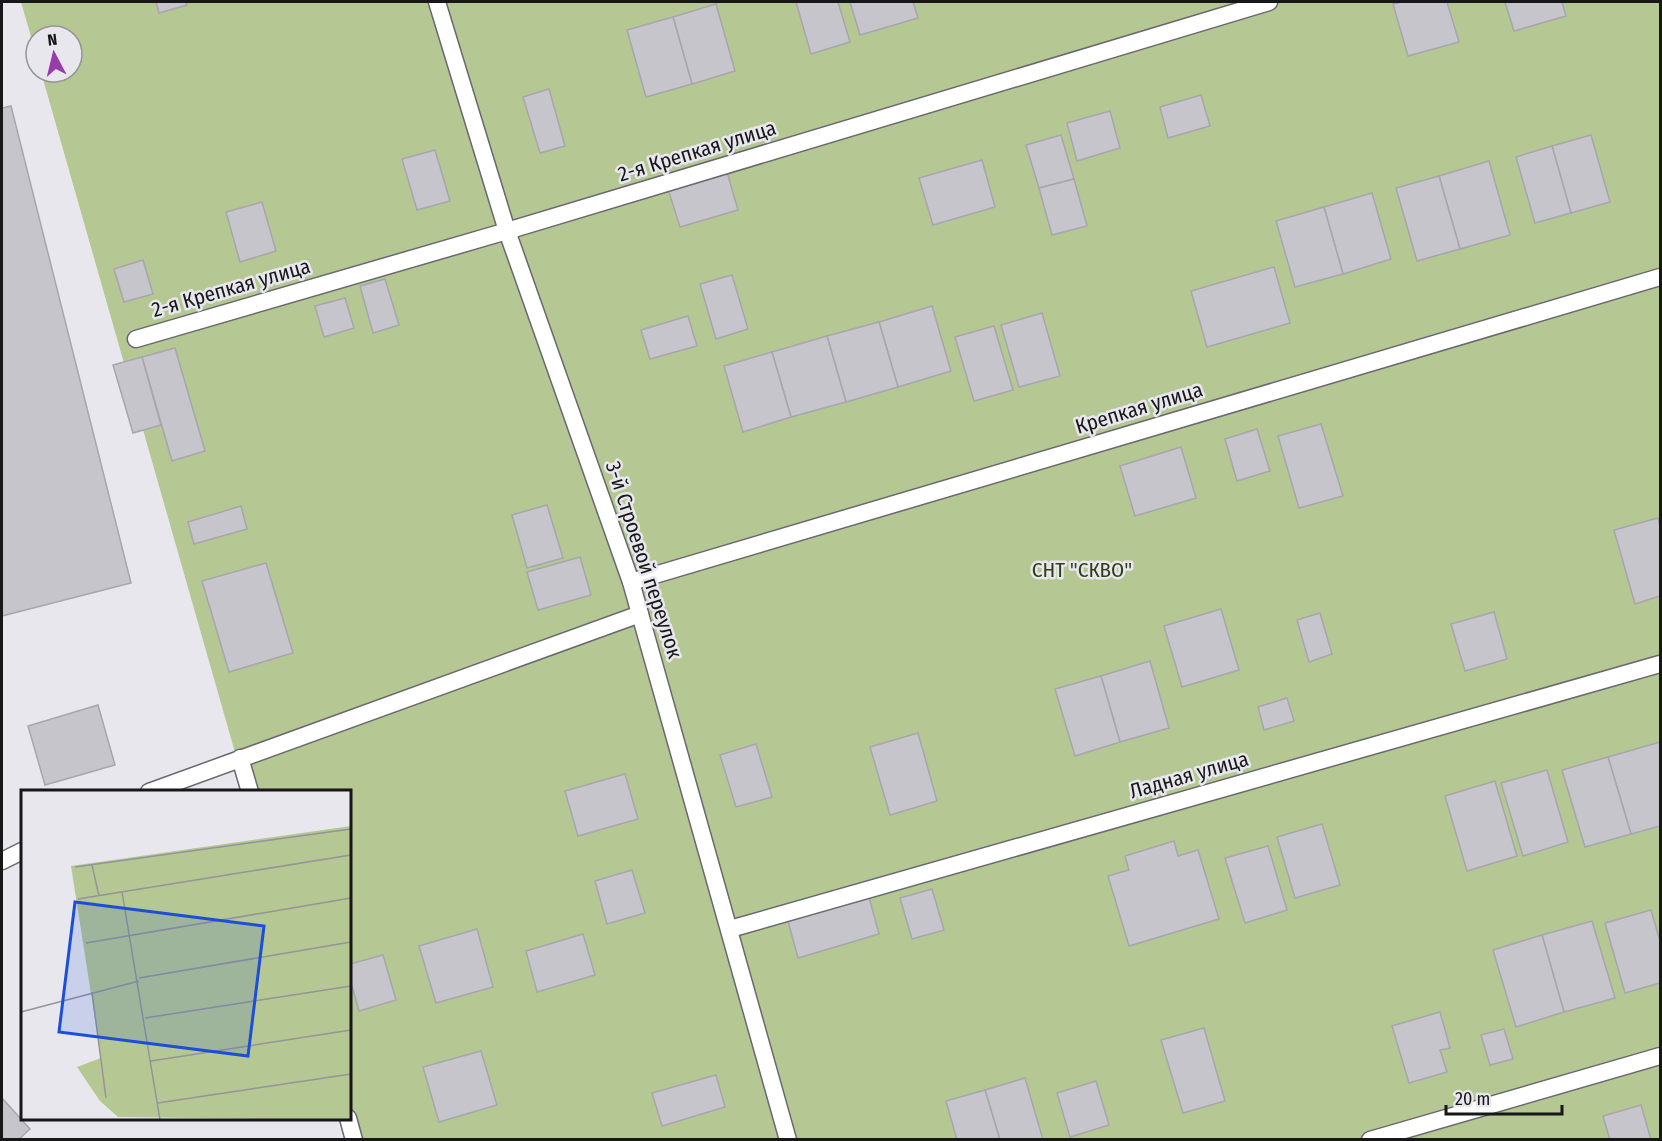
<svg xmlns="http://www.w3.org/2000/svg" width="1662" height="1141" font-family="'Fira Sans Condensed',sans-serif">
<rect width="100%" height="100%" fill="#e8e7ee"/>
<path fill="#b5c792" d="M 21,2 L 1660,2 L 1660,1139 L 345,1139 L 339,1119 L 350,1118 L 350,792 L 246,791 L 41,72 L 72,72 L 72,36 L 36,36 L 36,54 Z"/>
<g fill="#c6c5cb" stroke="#a7a6ac" stroke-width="1.5">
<path d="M 156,2 L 185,2 L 187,5 L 159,13 Z"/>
<path d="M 796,2 L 838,2 L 850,42 L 811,54 Z"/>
<path d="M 850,2 L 913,2 L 918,18 L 860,35 Z"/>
<path d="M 1402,2 L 1447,2 L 1459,42 L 1408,56 L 1393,4 Z"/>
<path d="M 1505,2 L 1562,2 L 1566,16 L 1514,31 Z"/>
<path d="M 716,4 L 735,71 L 692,84 L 673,17 Z"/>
<path d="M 673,17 L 692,84 L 646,97 L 627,30 Z"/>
<path d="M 549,89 L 565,146 L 540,153 L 523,97 Z"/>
<path d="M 1201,95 L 1210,126 L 1168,138 L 1160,107 Z"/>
<path d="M 11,106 L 131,583 L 2,616 L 2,108 Z"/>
<path d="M 1110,111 L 1120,148 L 1077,161 L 1067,123 Z"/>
<path d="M 1061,135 L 1074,179 L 1039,188 L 1026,145 Z"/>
<path d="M 1591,135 L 1610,202 L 1571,213 L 1552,146 Z"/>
<path d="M 1552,146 L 1571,213 L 1535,223 L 1516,157 Z"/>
<path d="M 435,150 L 450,201 L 417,210 L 402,159 Z"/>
<path d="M 982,160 L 995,207 L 933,225 L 919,178 Z"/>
<path d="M 1489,161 L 1510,235 L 1460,249 L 1439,176 Z"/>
<path d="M 727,172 L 738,210 L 680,227 L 668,189 Z"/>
<path d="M 1439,176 L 1460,249 L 1417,261 L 1396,188 Z"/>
<path d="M 1074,179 L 1087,226 L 1052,235 L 1039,188 Z"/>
<path d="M 1372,193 L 1391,259 L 1343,274 L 1324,207 Z"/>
<path d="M 262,202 L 276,251 L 240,262 L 226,212 Z"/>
<path d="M 1324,207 L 1343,274 L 1295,287 L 1276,221 Z"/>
<path d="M 143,260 L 153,294 L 124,302 L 114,269 Z"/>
<path d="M 1274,267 L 1290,323 L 1207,347 L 1191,291 Z"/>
<path d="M 732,275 L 748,329 L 716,339 L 700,284 Z"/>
<path d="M 385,279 L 399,325 L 373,333 L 360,286 Z"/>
<path d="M 345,298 L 354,328 L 324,337 L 315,306 Z"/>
<path d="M 932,306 L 951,371 L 898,387 L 879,322 Z"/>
<path d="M 1042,313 L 1060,376 L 1019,387 L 1001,325 Z"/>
<path d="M 688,316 L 697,346 L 650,359 L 641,330 Z"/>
<path d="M 879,322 L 898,387 L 846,402 L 827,336 Z"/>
<path d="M 994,326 L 1013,390 L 974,401 L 955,337 Z"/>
<path d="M 827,336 L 846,402 L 791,417 L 772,352 Z"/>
<path d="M 175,348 L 205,451 L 172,461 L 142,357 Z"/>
<path d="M 772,352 L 791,417 L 743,432 L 724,366 Z"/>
<path d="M 142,357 L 161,425 L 133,433 L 113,365 Z"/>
<path d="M 1321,424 L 1343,496 L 1299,508 L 1278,436 Z"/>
<path d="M 1257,429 L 1270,471 L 1237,481 L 1225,439 Z"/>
<path d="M 1181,447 L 1196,498 L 1135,516 L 1120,466 Z"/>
<path d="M 547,505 L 563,558 L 527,568 L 512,515 Z"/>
<path d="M 241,506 L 247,529 L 194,544 L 188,522 Z"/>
<path d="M 1658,518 L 1660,527 L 1660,596 L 1635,604 L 1614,530 Z"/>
<path d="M 580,557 L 591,595 L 538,610 L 527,572 Z"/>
<path d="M 266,563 L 293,653 L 229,672 L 202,581 Z"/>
<path d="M 1221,609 L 1239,670 L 1182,687 L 1164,626 Z"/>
<path d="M 1494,612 L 1507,659 L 1465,671 L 1451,624 Z"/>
<path d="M 1320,613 L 1332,654 L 1309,662 L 1297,620 Z"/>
<path d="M 1150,661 L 1169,728 L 1120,742 L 1101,676 Z"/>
<path d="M 1101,676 L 1120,742 L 1075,756 L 1055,689 Z"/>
<path d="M 1287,698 L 1294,721 L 1264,730 L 1258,707 Z"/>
<path d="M 98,705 L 115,765 L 45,785 L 28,726 Z"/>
<path d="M 918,733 L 937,801 L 890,815 L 870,747 Z"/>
<path d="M 1660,742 L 1660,826 L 1631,834 L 1608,757 Z"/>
<path d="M 756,744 L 772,797 L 736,807 L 720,755 Z"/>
<path d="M 1608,757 L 1631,834 L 1585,847 L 1562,770 Z"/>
<path d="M 1547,770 L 1568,842 L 1523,856 L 1501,783 Z"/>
<path d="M 625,774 L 638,819 L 578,836 L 565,791 Z"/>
<path d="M 1495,781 L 1517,856 L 1467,871 L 1445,796 Z"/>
<path d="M 1322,824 L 1340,885 L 1295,898 L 1277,837 Z"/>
<path d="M 1174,841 L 1178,856 L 1198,850 L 1219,919 L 1129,946 L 1108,876 L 1129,870 L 1125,856 Z"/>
<path d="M 1268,846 L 1287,910 L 1245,923 L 1225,858 Z"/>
<path d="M 632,870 L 645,913 L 607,924 L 595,881 Z"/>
<path d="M 932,889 L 944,930 L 912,939 L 900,898 Z"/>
<path d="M 869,897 L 879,934 L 798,958 L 788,921 Z"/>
<path d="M 1651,910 L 1660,941 L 1660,983 L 1625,993 L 1605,923 Z"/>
<path d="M 1592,921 L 1615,998 L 1564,1012 L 1542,935 Z"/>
<path d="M 477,929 L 493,987 L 436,1003 L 419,946 Z"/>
<path d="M 583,934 L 595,975 L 537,992 L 526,951 Z"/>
<path d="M 1542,935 L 1564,1012 L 1516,1027 L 1493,950 Z"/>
<path d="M 383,955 L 396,1000 L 359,1011 L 350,979 L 350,964 Z"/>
<path d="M 1440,1012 L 1450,1048 L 1440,1050 L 1447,1072 L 1409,1083 L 1392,1026 Z"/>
<path d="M 1204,1028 L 1225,1101 L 1183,1113 L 1161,1040 Z"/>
<path d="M 1504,1029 L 1513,1059 L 1490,1065 L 1481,1035 Z"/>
<path d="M 481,1051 L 497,1105 L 439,1122 L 423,1067 Z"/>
<path d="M 716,1075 L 725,1107 L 662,1126 L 652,1093 Z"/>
<path d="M 1025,1078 L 1043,1140 L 1000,1140 L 985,1090 Z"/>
<path d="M 1096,1081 L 1109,1125 L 1070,1137 L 1057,1093 Z"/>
<path d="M 985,1090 L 1000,1140 L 957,1140 L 946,1101 Z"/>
<path d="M 2,1098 L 30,1129 L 18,1140 L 2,1140 Z"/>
<path d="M 1641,1105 L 1651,1140 L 1610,1140 L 1603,1116 Z"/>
</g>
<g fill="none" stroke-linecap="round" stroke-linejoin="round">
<defs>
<g id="service">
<path d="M 437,2 L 507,231 L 631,582 L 788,1140"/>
<path d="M 136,339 L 507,231 L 1269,2"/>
<path d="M 631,582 L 1660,277"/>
<path d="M 240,758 L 250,792"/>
<path d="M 149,792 L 640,614"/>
<path d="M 2,861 L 22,851"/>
<path d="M 730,929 L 1660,664"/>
<path d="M 348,1118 L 354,1140"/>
<path d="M 1370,1140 L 1660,1056"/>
</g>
</defs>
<use href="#service" stroke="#69686e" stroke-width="19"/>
<use href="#service" stroke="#fff" stroke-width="16"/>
</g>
<g text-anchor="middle" stroke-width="5" stroke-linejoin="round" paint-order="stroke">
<g font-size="21" fill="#171719" stroke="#e8e7ee">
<text transform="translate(697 151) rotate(-17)" y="7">2-я Крепкая улица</text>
<text transform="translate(231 288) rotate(-16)" y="7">2-я Крепкая улица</text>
<text transform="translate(1139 408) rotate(-17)" y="7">Крепкая улица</text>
<text transform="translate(644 560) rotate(72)" y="7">3-й Строевой переулок</text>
<text transform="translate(1189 775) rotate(-16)" y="7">Ладная улица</text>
</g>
<g font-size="21" fill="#323e13" stroke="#e8e7ee">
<text x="1082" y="577">СНТ "СКВО"</text>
</g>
</g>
<g transform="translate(21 790)">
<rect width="330" height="330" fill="#e8e7ee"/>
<path d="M 330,36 L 330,330 L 97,327 L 79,311 L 56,277 L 80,268 L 50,76 Z" fill="#b5c792"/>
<path fill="none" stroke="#949499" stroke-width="1.5" d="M 71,75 L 78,106M 54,77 L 330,39M 101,102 L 139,330M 57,109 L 330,65M 65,153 L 330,108M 118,188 L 330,152M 71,202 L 85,308M 0,222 L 118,191M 124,228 L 330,196M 130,271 L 330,240M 137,313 L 330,284"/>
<path fill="#1d4ed8" fill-opacity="0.15" stroke="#1d4ed8" stroke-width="3" d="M 54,112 L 243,136 L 227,266 L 38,242 Z"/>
<rect width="330" height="330" fill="none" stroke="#171719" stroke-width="3"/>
</g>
<rect width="1662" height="1141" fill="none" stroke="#171719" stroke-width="6"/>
<g transform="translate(54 54) rotate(353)"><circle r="28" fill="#e8e7ee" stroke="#949499" stroke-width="1.5"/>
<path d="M0-4.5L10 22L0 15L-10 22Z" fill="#983ca7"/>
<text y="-9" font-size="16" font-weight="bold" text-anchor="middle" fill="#171719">N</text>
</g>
<path d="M1446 1105v9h116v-9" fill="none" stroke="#171719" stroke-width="3"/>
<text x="1455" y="1105" font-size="18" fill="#171719" stroke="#e8e7ee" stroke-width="4.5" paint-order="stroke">20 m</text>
</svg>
